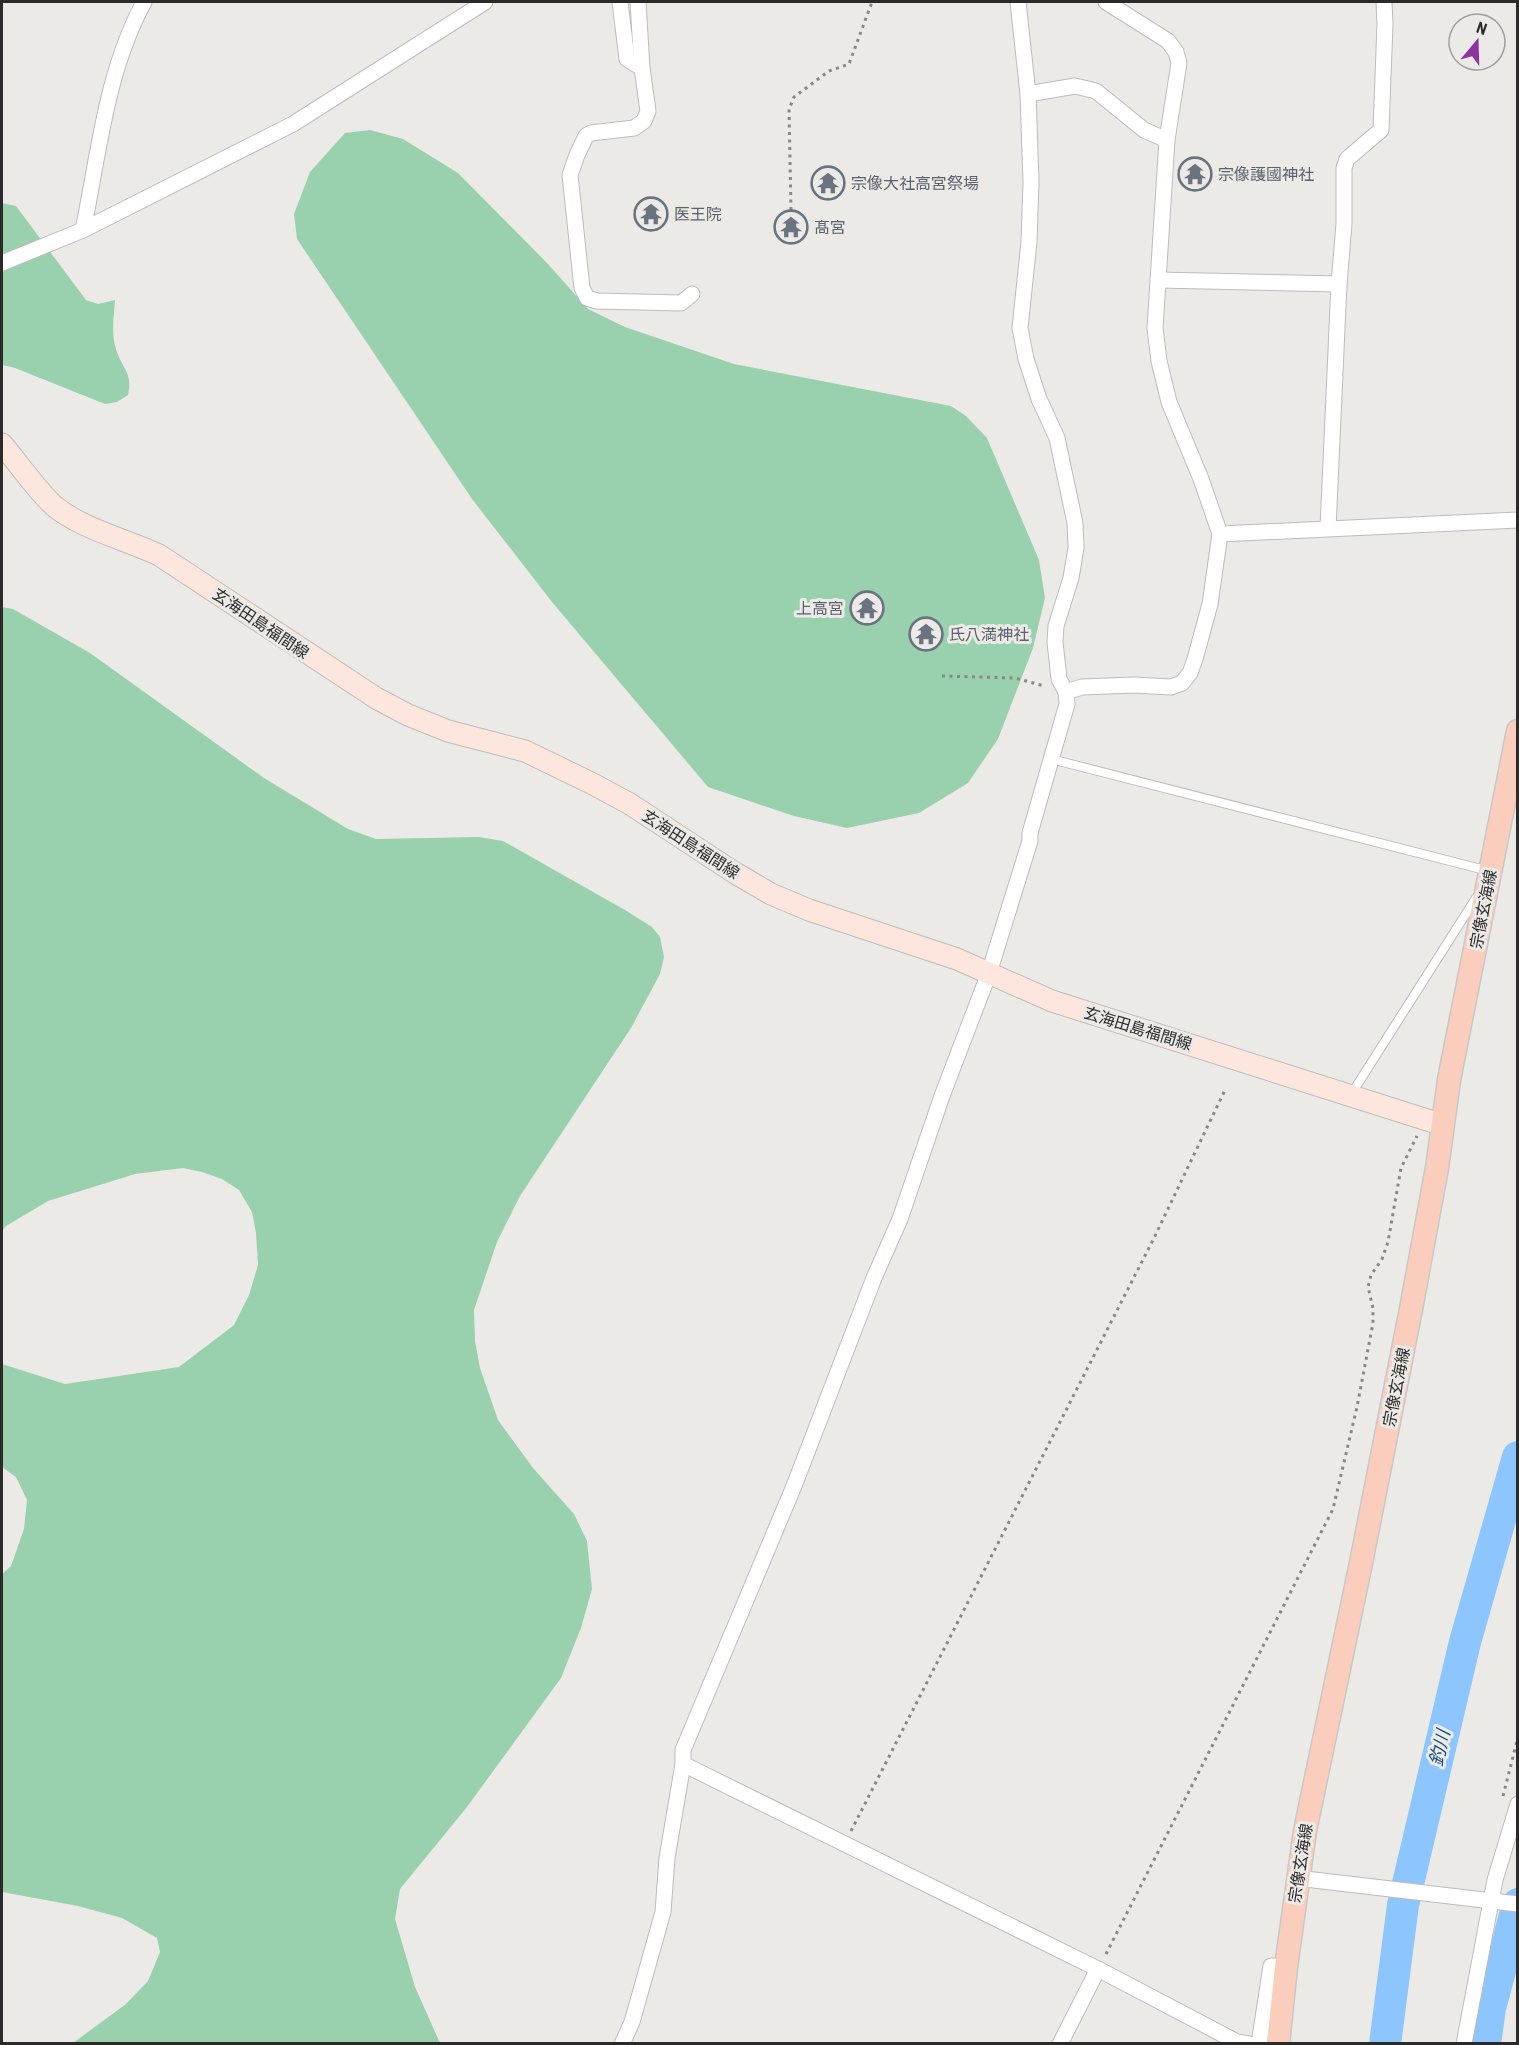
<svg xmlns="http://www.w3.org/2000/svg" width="1519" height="2045" font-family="'Roboto Condensed','Noto Sans JP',sans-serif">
<rect width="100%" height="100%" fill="#eceae7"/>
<g fill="#99d1ae">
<path d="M 370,130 L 403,139 L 458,173 L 547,263 L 588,309 L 625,327 L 734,364 L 951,406 L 966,416 L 987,438 L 1039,560 L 1045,598 L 1033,648 L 998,739 L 968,783 L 919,813 L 847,828 L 794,816 L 708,787 L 552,602 L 472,499 L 297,239 L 294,214 L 310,172 L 345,133 Z"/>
<path d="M 2,203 L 16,206 L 86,300 L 98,304 L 115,300 C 114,315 111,334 116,349 C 122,369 133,372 128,395 L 117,402 L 105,404 L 15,368 L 2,365 Z"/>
<path d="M 2,607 L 13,609 L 90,653 L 264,778 L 348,829 L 376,839 L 479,837 L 503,841 L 625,910 L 652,927 L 660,937 L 664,957 L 660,974 L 631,1028 L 520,1196 L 497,1242 L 474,1310 L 475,1341 L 480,1368 L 498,1420 L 533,1468 L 574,1514 L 587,1541 L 592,1589 L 581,1628 L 561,1678 L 467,1807 L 400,1889 L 395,1919 L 415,1987 L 440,2043 L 73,2043 L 126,2004 L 148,1981 L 160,1952 L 157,1938 L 122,1918 L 78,1906 L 2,1892 L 2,1574 L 11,1566 L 24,1529 L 27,1500 L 16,1477 L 2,1467 L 2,1364 L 65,1384 L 179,1367 L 234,1325 L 249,1295 L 258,1265 L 256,1233 L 252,1212 L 239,1190 L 222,1179 L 202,1172 L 183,1168 L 135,1174 L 48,1201 L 6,1226 L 2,1231 Z"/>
</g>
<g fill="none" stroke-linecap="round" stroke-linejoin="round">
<g stroke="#8dc6fe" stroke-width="32">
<path d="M 1385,2044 L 1403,1905 L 1465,1642 L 1518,1457"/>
<path d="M 1485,2044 L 1490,2008 L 1518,1904"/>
</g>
<defs>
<g id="service">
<path d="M 1051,759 L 1489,871"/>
<path d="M 1352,1093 L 1476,898"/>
</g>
<g id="minor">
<path d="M 620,2 L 627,59 L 642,68"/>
<path d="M 638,2 L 642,68 L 648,111 L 644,121 L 634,128 L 591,133 L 586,136 L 577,155 L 570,175 L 582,288 L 587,298 L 597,301 L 681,303 L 692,294"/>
<path d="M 1028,94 L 1075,86 L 1096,91 L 1144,130 L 1167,140"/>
<path d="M 83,230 C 99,153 106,72 144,2"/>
<path d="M 2,263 L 83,230 L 293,124 L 485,2"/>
<path d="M 1158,280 L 1339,284"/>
<path d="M 1328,528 L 1339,284 L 1344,224 L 1344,168 L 1347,159 L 1381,130 L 1385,24 L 1384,2"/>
<path d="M 1220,534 L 1518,520"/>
<path d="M 1066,692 L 1082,687 L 1134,685 L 1171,687 L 1182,683 L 1190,673 L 1195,659 L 1210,604 L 1220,534 L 1201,479 L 1169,402 L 1159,361 L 1155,328 L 1167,140 L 1179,63 L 1176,52 L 1168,41 L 1106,2"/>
<path d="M 683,1764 L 1098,1969 L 1237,2042 L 1249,2044"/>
<path d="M 1297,1878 L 1518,1904"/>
<path d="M 622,2044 L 632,2022 L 663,1912 L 667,1858 L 683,1764 L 683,1750 L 794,1486 L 874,1278 L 900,1219 L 942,1096 L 989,973 L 1030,841 L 1030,833 L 1067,704 L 1066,692 L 1059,679 L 1055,642 L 1056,626 L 1071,578 L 1076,548 L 1075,523 L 1057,438 L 1039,399 L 1026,359 L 1020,328 L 1029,242 L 1031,182 L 1028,94 L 1018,2"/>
<path d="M 1060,2044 L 1098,1969"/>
<path d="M 1259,2044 L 1271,1966 L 1286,1967"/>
<path d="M 1464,2044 L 1495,1880 L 1518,1804"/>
</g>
<path id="secondary" d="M 2,444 C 19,464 34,487 53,505 C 81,529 125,539 159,555 L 376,698 L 408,715 L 448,731 L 525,751 L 593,784 L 630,804 L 735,873 L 771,894 L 809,910 L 957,959 L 1052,1001 L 1443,1125"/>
<path id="primary" d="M 1278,2044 L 1286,1967 L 1305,1831 L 1361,1563 L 1411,1309 L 1437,1168 L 1449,1080 L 1518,731"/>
</defs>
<use href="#service" stroke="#bebcba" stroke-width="10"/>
<use href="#minor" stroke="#bebcba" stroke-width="17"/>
<use href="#secondary" stroke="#bebcba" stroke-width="23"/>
<use href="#primary" stroke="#c8c8c7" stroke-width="25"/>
<g stroke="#898786" stroke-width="3" stroke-dasharray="3 4.5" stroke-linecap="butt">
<path d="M 791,210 L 789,109 L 794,97 L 829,71 L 849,64 L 872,2"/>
<path d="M 942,676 L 1015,678 L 1044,686"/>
<path d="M 1503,1796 L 1518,1737"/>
<path d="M 851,1831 L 1153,1240 L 1226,1088"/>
<path d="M 1106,1954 L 1333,1509 L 1357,1407 L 1373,1323 L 1373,1308 L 1368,1287 L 1371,1275 L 1382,1259 L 1388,1242 L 1401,1168 L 1417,1136"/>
</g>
<use href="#service" stroke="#fff" stroke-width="8"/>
<use href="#minor" stroke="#fff" stroke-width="15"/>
<use href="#secondary" stroke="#fde6de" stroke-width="21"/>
<use href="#primary" stroke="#fbcdbd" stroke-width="22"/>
</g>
<defs>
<symbol id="temple-ring" viewBox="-11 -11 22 22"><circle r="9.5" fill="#eceae7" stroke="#6b7280" stroke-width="1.5"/><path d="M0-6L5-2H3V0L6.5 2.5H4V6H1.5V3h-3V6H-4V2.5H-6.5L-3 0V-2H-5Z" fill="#6b7280"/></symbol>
</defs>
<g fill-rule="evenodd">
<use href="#temple-ring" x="1176" y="155" width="38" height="38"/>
<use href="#temple-ring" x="809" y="164" width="38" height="38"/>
<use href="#temple-ring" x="632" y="195" width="38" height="38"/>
<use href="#temple-ring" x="772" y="208" width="38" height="38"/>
<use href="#temple-ring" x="848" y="589" width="38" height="38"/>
<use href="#temple-ring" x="907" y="615" width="38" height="38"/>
</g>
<g text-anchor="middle" stroke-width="6" stroke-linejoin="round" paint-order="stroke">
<g font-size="16" fill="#5b616d" stroke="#eceae7" text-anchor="start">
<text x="1218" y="180">宗像護國神社</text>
<text x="851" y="189">宗像大社高宮祭場</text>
<text x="674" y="220">医王院</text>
<text x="814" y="233">髙宮</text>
<text x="844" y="614" text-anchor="end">上高宮</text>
<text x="949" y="640">氏八満神社</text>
</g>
<g font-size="16" fill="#2b2a29" stroke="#eceae7">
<text transform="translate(261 623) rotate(34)" y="6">玄海田島福間線</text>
<text transform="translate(691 844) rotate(33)" y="6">玄海田島福間線</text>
<text transform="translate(1483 909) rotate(-79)" y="6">宗像玄海線</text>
<text transform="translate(1138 1028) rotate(17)" y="6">玄海田島福間線</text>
<text transform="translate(1396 1387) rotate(-79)" y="6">宗像玄海線</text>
<text transform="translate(1300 1863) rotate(-81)" y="6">宗像玄海線</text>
</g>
<g font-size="18" font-style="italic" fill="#0f4d7f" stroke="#eceae7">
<text transform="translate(1440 1748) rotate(-77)" y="6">釣川</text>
</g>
</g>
<rect width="1519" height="2045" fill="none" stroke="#2b2a29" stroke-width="6"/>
<g transform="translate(1477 42) rotate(19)"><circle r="28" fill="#eceae7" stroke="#9f9d9b" stroke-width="1.5"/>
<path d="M0-4.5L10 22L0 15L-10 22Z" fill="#8e339f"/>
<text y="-9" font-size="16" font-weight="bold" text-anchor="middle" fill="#2b2a29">N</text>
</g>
</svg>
